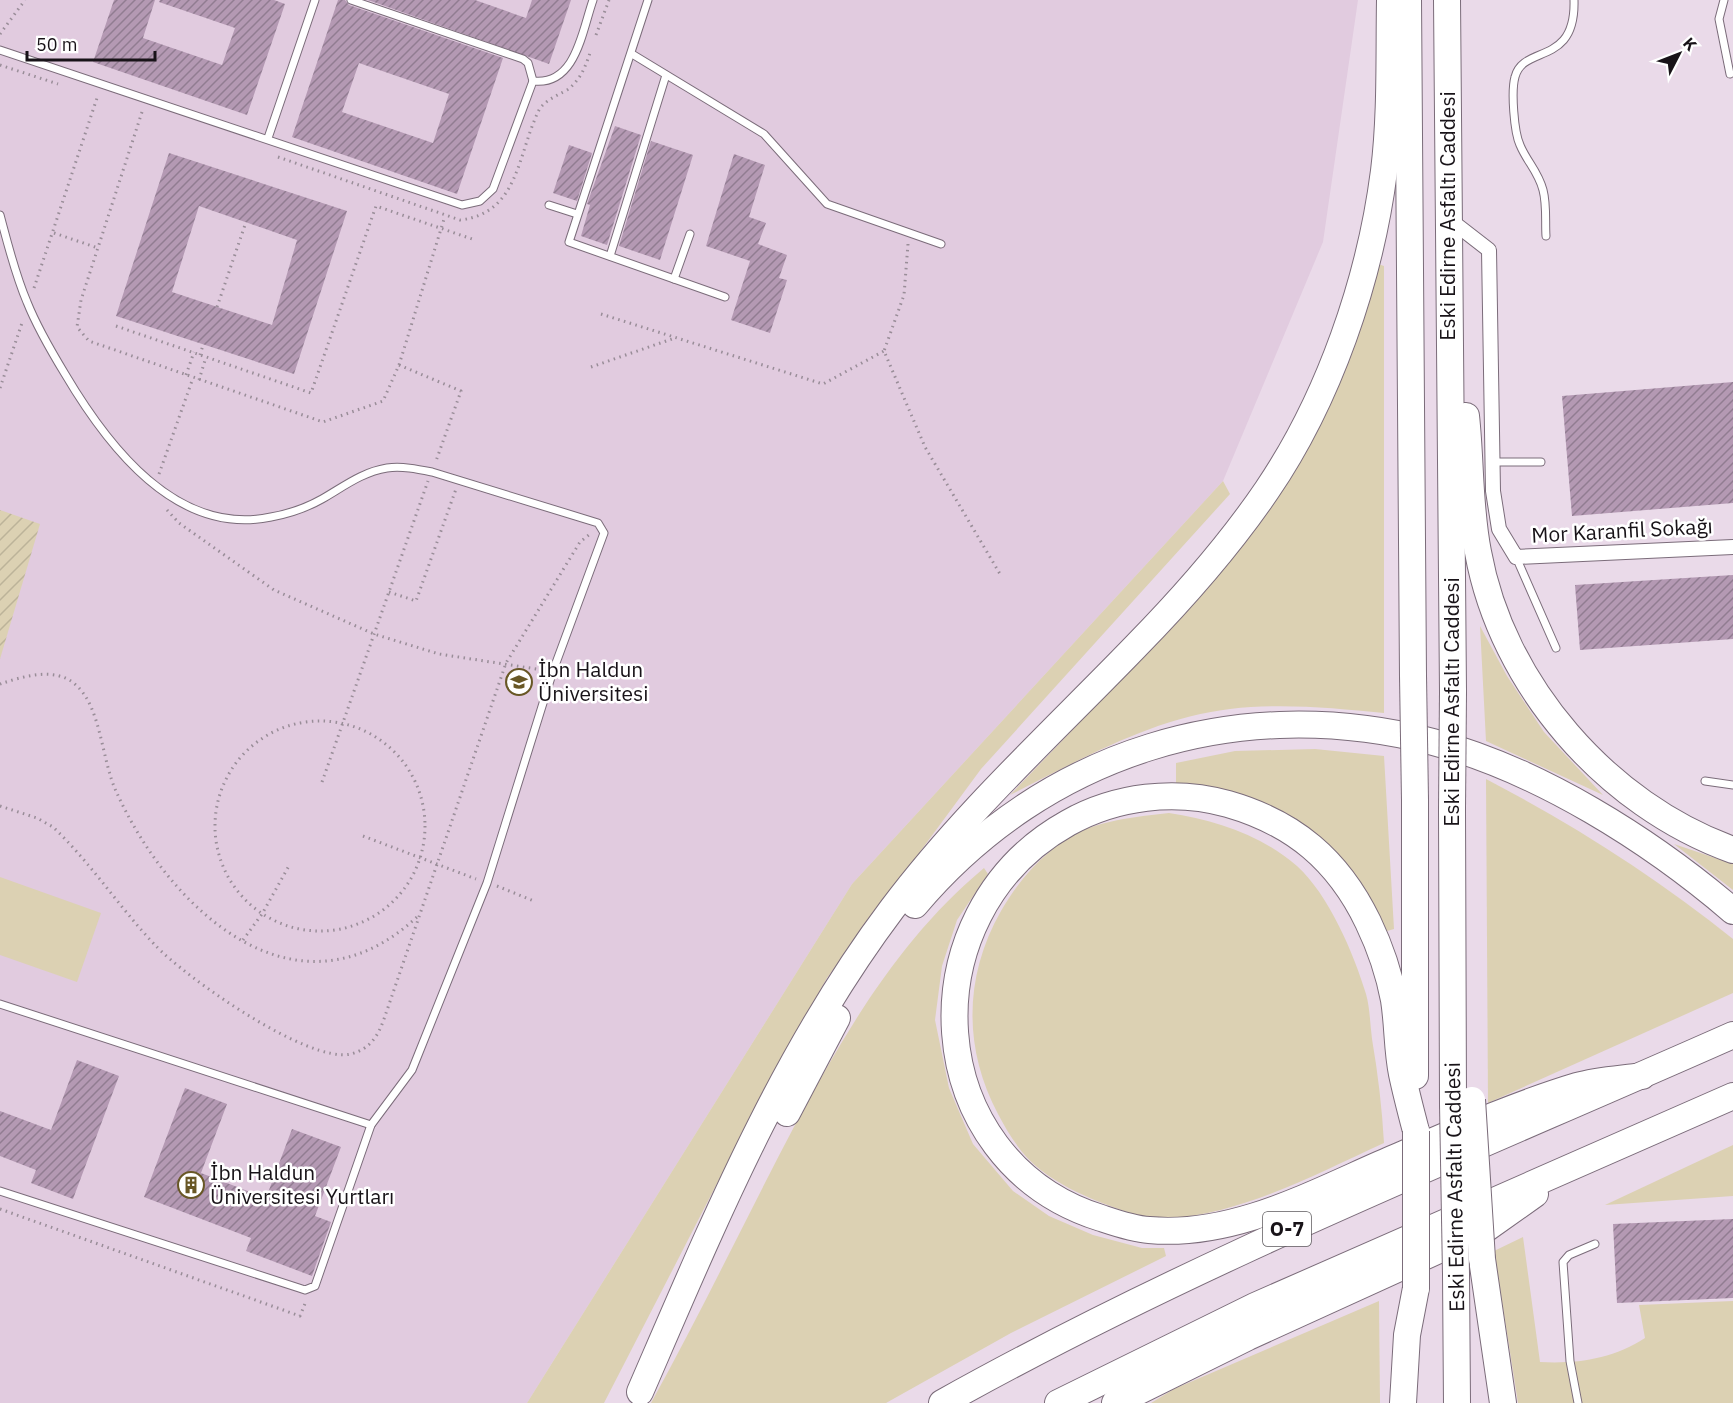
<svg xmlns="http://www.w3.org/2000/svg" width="1733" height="1403" font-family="'IBM Plex Sans',sans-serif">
<defs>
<pattern id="garden-furrows" width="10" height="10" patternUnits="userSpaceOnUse" patternTransform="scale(1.5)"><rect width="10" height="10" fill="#dcd1b3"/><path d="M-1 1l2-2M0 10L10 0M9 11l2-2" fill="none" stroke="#bcb399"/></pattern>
<pattern id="building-hatch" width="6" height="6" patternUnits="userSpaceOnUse" patternTransform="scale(1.5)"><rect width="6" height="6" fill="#b499b3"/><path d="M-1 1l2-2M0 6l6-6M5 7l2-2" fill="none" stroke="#917c91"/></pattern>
</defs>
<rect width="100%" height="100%" fill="#eadae9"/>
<path fill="#e1cbdf" d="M 0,0 L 1358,0 L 1323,242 L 1223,481 L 852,884 L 527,1403 L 0,1403 Z"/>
<g fill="#dcd1b3">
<path d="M 1378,264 L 1384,266 L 1384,713 C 1333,708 1281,703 1230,709 C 1152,718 1078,761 1010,795 L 1200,597 L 1264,518 L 1312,441 Z"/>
<path d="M 1223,481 L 1230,494 L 981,769 L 827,978 L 776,1069 L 604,1403 L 527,1403 L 852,884 Z"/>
<path d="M 1480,626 L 1507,676 L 1544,732 L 1603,795 L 1486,741 Z"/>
<path d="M 1315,749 L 1384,756 L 1394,929 L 1387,931 L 1355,878 L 1315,836 L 1176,786 L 1176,763 L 1235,751 Z"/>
<path d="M 1486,779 C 1574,825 1656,877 1733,939 L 1733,993 L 1488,1103 Z"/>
<path d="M 1169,813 C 1214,820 1262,835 1297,866 C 1329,895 1354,954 1366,994 C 1370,1008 1370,1024 1372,1039 C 1378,1074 1382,1108 1384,1143 C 1314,1175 1245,1213 1167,1219 C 1144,1220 1118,1209 1097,1201 C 1078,1193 1059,1184 1042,1171 C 1022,1156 1009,1135 998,1114 C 963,1048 964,976 1001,911 C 1017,883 1040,856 1068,838 C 1098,820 1135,817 1169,813 Z"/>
<path d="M 1674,844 L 1733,864 L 1733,890 Z"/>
<path d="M 984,868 L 988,874 L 957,920 L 942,966 L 935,1020 L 949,1088 L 973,1144 L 1013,1191 L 1049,1216 L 1093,1235 L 1142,1248 L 1164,1248 L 1166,1256 L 1011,1333 L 886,1403 L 651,1403 C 702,1311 747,1216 796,1123 C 847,1029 901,937 984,868 Z"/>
<path d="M 0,877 L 101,913 L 77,982 L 0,955 Z"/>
<path d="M 1733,1145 L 1733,1196 L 1605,1205 Z"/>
<path d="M 1523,1237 L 1540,1362 C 1577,1364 1613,1359 1645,1338 L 1639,1305 L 1733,1301 L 1733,1403 L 1518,1403 L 1494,1251 Z"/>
<path d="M 1379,1301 L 1380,1403 L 1151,1403 L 1174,1389 Z"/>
</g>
<path fill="url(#garden-furrows)" d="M 0,510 L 40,524 L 0,659 Z"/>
<g fill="url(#building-hatch)" fill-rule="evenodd">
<path d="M 114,0 L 155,0 L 143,38 L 222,65 L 235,28 L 159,2 L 160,0 L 274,0 L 285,4 L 247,115 L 93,62 Z"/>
<path d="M 338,0 L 345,0 L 349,5 L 503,58 L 457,194 L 292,137 ZM 359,63 L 449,94 L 433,143 L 342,112 Z"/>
<path d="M 368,0 L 475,0 L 526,18 L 532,0 L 571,0 L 549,64 Z"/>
<path d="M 615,126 L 641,135 L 607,245 L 581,236 L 590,205 L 587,204 Z"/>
<path d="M 651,141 L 693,155 L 660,260 L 619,246 Z"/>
<path d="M 569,145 L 592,153 L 577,201 L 553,193 Z"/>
<path d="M 169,153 L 347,211 L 294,374 L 116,316 ZM 199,206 L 297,240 L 272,325 L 172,292 Z"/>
<path d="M 734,154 L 765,165 L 749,217 L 766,223 L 758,244 L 787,255 L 779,278 L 787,280 L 770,333 L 731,320 L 750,261 L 706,246 Z"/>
<path d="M 1733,382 L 1733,503 L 1572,516 L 1562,396 Z"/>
<path d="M 1733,575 L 1733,639 L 1580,650 L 1575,585 Z"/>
<path d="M 77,1060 L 119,1076 L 73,1199 L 31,1183 L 36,1170 L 0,1156 L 0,1111 L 51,1130 Z"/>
<path d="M 185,1088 L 227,1104 L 201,1173 L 266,1198 L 292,1129 L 341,1147 L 315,1216 L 331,1222 L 312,1276 L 246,1251 L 251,1238 L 144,1197 Z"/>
<path d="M 1733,1219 L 1733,1298 L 1617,1303 L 1613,1224 Z"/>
</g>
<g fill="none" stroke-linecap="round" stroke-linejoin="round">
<defs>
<g id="lane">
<path d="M 351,0 L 523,59 L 528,63 L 533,81"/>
<path d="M 648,0 L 569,242 L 725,297"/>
<path d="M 1724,0 L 1719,19 L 1730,74"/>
<path d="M 0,50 L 462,205 L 480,201 L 493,189 L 533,81 C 576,86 582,31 593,0"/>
<path d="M 632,54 L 764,134 L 827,204 L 941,244"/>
<path d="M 268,138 L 315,0"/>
<path d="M 549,205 L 577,214"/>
<path d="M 0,215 C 8,245 15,274 27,302 C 37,327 51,351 65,374 C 107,445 176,537 271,517 C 288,514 306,508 322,499 C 343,487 362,472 387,468 C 402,466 417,469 432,472 L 598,523 L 604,533 L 553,671 L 487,883 L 412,1070 L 371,1125 L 315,1286 L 305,1290 L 299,1288 L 0,1191"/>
<path d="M 1546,236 C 1545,222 1547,205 1543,190 C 1538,171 1527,162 1520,145 C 1514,132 1511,91 1515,77 C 1523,44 1576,67 1574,0"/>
<path d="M 610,256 L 666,75"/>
<path d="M 674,279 L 690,234"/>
<path d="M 1492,462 L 1541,462"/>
<path d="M 1516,557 L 1556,648"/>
<path d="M 1705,781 L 1733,785"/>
<path d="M 0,1004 L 371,1125"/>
<path d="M 1578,1403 L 1570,1361 L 1563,1262 L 1569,1255 L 1595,1244"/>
</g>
<path id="street" d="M 1449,219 L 1489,250 L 1493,491 L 1499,529 L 1516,557 L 1733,547"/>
<g id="highway">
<path d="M 1408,0 L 1413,676"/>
<path d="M 1447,0 L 1453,692"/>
<path d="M 1466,416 C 1471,462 1469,507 1478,552 C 1502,685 1607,805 1733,850"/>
<path d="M 1415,800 L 1415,1076"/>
<path d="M 1452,810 L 1453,1104"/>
<path d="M 915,905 C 1045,751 1240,692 1433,742 C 1539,770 1650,840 1733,911"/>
<path d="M 787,1113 L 837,1018"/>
<path d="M 1416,1131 C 1411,1112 1406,1093 1402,1074 C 1397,1050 1398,1025 1394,1000 C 1389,973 1380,947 1368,922 C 1338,860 1294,823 1228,804 C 1175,789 1116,796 1068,823 C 905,914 919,1161 1101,1218 C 1116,1223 1133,1229 1149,1230 C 1234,1238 1317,1191 1392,1159 C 1452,1133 1514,1105 1577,1086 C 1598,1080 1621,1079 1642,1076"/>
<path d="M 1482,1259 L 1503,1403"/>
<path d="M 1456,1274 L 1457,1403"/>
<path d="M 640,1392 C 712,1226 782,1055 892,909 C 964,813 1053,732 1136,646 C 1183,598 1229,546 1267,490 C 1329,399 1370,280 1384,171 C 1391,114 1389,57 1390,0"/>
<path d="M 942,1403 C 1196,1261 1467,1153 1733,1035"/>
<path d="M 1058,1403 L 1255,1306 L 1733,1096"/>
<path d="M 1115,1403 L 1248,1337 L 1487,1228 L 1535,1194"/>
<path d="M 1403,1403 L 1407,1335 L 1416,1288"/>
</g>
</defs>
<use href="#lane" stroke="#7b6c7a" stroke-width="9"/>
<use href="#street" stroke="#7b6c7a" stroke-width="16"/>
<use href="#highway" stroke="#7b6c7a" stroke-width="28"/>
<g stroke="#998d98" stroke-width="3" stroke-dasharray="1.5 4.5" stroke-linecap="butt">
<path d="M 0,34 L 25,0"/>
<path d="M 596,35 L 609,0"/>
<path d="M 0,65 L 58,84"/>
<path d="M 142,112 L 81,300 L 77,327 L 89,341 L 323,422 L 383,401 L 399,365 L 445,216"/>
<path d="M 278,157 L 460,220 C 520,213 517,153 540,108 C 548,99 556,96 567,90 C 581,80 586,65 591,50"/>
<path d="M 54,233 L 98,248"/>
<path d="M 908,244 L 904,295 L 884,351 L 925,447 L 1000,574"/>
<path d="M 34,288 L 98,95"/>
<path d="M 217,307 L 246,222"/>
<path d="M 601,314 L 823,384 L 884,351"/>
<path d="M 116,326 L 311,393 L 376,206 L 472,239"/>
<path d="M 200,355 L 203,345"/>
<path d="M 399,365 L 461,391 L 436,461"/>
<path d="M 591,367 L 672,339"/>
<path d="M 186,375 L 194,352"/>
<path d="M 199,380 L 206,357"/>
<path d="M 0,388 L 23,320"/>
<path d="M 159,474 L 193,378"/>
<path d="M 167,510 L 179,523 L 274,590 L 374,634 L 439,654 L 543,670"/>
<path d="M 389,592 L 416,601 L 456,489"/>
<path d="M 0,684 C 24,676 57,666 77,686 C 101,708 102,761 116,791 C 168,908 296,1029 417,917"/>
<circle cx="320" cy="826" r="105"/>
<path d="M 322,782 L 428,481"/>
<path d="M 0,806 L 37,818 L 53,827 C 91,863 119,907 155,945 C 185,977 308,1064 351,1054 C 370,1049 378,1036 384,1019 L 506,663 L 580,542 L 590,534"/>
<path d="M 363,836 L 476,879"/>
<path d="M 497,886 L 534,901"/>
<path d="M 243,940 L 262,914 L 290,864"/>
<path d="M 0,1209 L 300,1316 L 306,1301"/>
</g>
<use href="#lane" stroke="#fff" stroke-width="7"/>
<use href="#street" stroke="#fff" stroke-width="14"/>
<use href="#highway" stroke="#fff" stroke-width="26"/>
<defs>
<g id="highway-bridge">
<path d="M 1413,676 L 1415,800"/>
<path d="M 1452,810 L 1453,692"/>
<path d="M 1472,1100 L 1482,1259"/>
<path d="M 1453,1104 L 1456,1274"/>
<path d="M 1416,1131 L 1416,1288"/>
</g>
</defs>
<use href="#highway-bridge" stroke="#7b6c7a" stroke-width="28" stroke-linecap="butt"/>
<use href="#highway-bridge" stroke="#fff" stroke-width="26"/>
</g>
<defs>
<symbol id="university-ring" viewBox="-11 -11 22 22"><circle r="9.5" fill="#fff" stroke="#685725" stroke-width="1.5"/><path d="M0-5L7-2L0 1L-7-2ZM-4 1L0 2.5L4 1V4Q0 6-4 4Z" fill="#685725"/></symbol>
<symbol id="building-ring" viewBox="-11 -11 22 22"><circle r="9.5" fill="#fff" stroke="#685725" stroke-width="1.5"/><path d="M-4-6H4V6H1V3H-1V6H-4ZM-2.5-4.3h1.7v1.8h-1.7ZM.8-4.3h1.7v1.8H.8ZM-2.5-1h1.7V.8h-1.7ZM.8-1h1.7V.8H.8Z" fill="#685725"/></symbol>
</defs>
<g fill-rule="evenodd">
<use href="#university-ring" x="504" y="667" width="30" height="30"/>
<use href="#building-ring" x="176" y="1170" width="30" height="30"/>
</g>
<g text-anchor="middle" stroke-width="5" stroke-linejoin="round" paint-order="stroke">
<rect fill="#fff" stroke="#5d5a5d" stroke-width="1.5" x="1263" y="1212" width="48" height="34" rx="4.5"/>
<g font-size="20" font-weight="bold" fill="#181318">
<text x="1287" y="1236">O-7</text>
</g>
<g font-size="21" fill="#181318" stroke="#fff">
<text transform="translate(1448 216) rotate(-90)" y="7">Eski Edirne Asfaltı Caddesi</text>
<text transform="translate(1622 531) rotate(-3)" y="7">Mor Karanfil Sokağı</text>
<text transform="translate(1452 702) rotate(-90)" y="7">Eski Edirne Asfaltı Caddesi</text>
<text transform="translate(1455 1187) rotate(-91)" y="7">Eski Edirne Asfaltı Caddesi</text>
</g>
<g font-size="21" fill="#181318" stroke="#fff" text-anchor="start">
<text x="538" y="677">İbn Haldun<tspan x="538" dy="24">Üniversitesi</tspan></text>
<text x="210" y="1180">İbn Haldun<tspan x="210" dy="24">Üniversitesi Yurtları</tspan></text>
</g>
</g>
<g transform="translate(1679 54) rotate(48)" stroke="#ffffff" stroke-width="4.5" paint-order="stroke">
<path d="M0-4.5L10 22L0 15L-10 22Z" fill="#181318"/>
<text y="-9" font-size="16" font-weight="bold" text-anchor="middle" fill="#181318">K</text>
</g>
<path d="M27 51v9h128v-9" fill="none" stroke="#181318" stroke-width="3"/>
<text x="36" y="51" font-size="18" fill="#181318" stroke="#ffffff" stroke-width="4.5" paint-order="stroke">50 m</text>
</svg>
